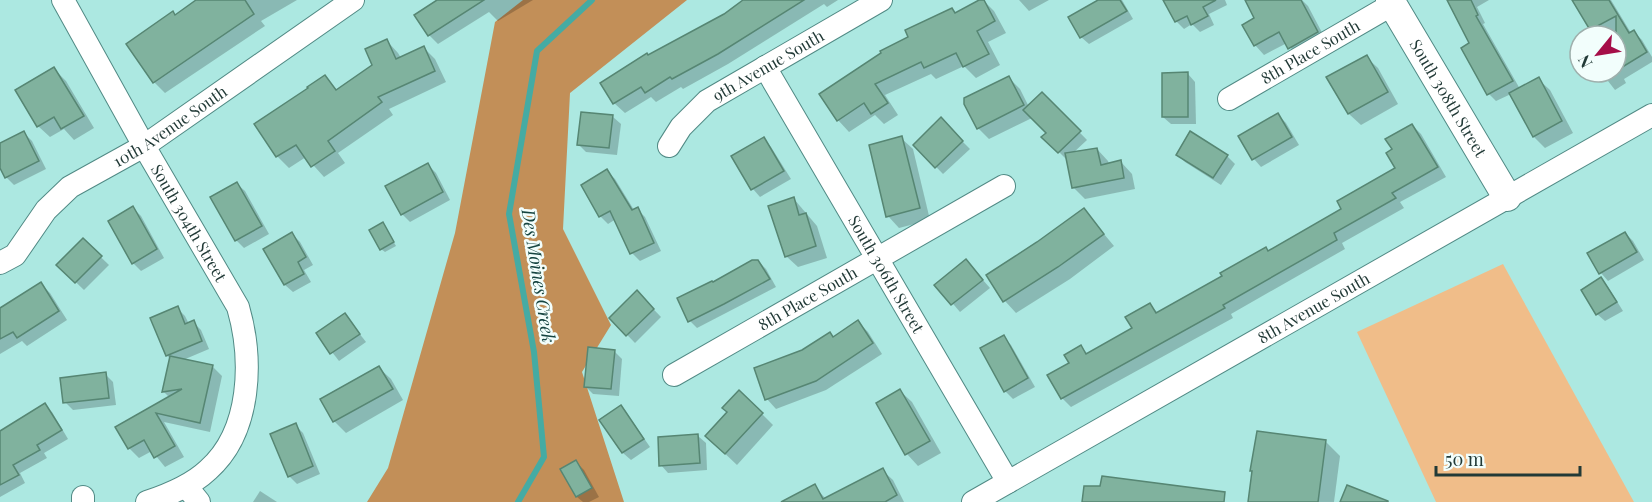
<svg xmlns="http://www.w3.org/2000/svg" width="1652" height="502" font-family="'Playfair Display',serif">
<rect width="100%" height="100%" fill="#ace8e1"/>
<path fill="#f0bd89" d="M 1503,264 L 1634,502 L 1436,502 L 1357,332 Z"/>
<path fill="#c28f58" d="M 523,0 L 687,0 L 570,93 L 563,229 L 611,325 L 582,372 L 624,502 L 367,502 L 388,468 L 455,233 L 495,22 Z"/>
<g fill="#0003">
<path d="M 199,0 L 297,0 L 261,21 L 265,26 L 165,93 L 154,82 L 176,16 Z"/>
<path d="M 440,0 L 533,0 L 498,21 L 489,12 L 438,44 L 429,35 Z"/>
<path d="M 747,0 L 838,0 L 827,7 L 824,4 L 728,64 L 683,89 L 681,87 L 656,102 L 651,97 L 625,113 L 614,103 L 602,83 L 724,15 Z"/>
<path d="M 983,0 L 994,11 L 1006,33 L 988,42 L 1000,65 L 976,78 L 964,66 L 936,79 L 931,74 L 885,95 L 898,115 L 884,124 L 875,115 L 849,132 L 838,120 L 910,37 L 952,9 L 956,14 Z"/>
<path d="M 1019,0 L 1049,0 L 1029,11 Z"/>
<path d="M 1101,0 L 1122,0 L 1133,19 L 1089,44 L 1081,37 Z"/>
<path d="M 1165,0 L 1225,0 L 1227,5 L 1209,14 L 1214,25 L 1200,32 L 1192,24 L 1184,29 L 1176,21 Z"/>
<path d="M 1247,0 L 1302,0 L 1308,6 L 1327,42 L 1299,58 L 1287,43 L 1264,55 L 1255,45 L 1256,18 Z"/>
<path d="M 1449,0 L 1489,0 L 1477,7 L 1485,23 L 1483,24 L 1520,89 L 1538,79 L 1550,90 L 1573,133 L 1545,148 L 1534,137 L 1511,94 L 1496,101 L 1489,94 L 1471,44 Z"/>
<path d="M 1573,0 L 1611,0 L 1631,33 L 1634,32 L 1642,40 L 1652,57 L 1652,62 L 1624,79 L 1626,83 L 1615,90 L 1601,72 L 1616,72 L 1616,36 L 1595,36 Z"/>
<path d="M 387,41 L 398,53 L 401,58 L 424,48 L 435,59 L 446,82 L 389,109 L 393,115 L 338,153 L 345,163 L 324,177 L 306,157 L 289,168 L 278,157 L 256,124 L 325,77 L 338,91 L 374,66 Z"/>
<path d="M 1366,57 L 1378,68 L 1398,104 L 1361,125 L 1349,114 L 1328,78 Z"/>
<path d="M 54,69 L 66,81 L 94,128 L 74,140 L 64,129 L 50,137 L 38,126 Z"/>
<path d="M 1188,74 L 1195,82 L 1196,124 L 1171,124 L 1163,117 Z"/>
<path d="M 1009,78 L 1020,89 L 1029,107 L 1042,94 L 1087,140 L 1073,153 L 1097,149 L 1108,161 L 1109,164 L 1121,162 L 1132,174 L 1135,189 L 1085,199 L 1073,187 L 1067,160 L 1044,137 L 1048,133 L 1032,118 L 989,139 L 978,128 Z"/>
<path d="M 1278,115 L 1286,123 L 1299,145 L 1261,167 L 1254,159 Z"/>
<path d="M 613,117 L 621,124 L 617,155 L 586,152 L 578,144 Z"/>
<path d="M 941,120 L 970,149 L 943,174 L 915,145 Z"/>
<path d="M 1412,125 L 1421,134 L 1446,177 L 1400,202 L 1404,208 L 1342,243 L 1345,249 L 1231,314 L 1233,318 L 1071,407 L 1062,398 L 1071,364 L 1081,347 L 1088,354 L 1134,329 L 1150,305 L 1159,314 L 1224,277 L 1266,249 L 1269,252 L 1343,209 L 1397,169 L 1394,150 Z"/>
<path d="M 24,133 L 32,141 L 46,169 L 14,185 L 6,177 L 0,164 L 0,144 Z"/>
<path d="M 901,138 L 913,149 L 930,220 L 899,228 L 888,216 Z"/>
<path d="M 764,139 L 771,147 L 791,179 L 760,197 L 753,189 L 733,157 Z"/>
<path d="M 1178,155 L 1227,156 L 1235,164 L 1221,185 L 1185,162 Z"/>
<path d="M 428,165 L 436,173 L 450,200 L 410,222 L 402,214 Z"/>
<path d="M 607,171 L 615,179 L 634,210 L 637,209 L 645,217 L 661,251 L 640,261 L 632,253 L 616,219 L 608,224 L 600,216 Z"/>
<path d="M 237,184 L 245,191 L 269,234 L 244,248 L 236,240 Z"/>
<path d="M 794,199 L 817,226 L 827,258 L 798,267 L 786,256 Z"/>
<path d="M 133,208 L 141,216 L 164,258 L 141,271 L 133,263 Z"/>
<path d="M 1084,210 L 1114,246 L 1070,279 L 1016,313 L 1005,301 L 988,275 L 1038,244 Z"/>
<path d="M 383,224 L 396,246 L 385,252 L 381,249 Z"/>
<path d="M 1625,233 L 1633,241 L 1644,260 L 1608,281 L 1601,273 Z"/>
<path d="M 292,234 L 300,242 L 313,265 L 304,270 L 311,282 L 293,292 L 285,285 Z"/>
<path d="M 83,240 L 109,265 L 84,290 L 58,265 Z"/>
<path d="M 758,261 L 766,269 L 776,287 L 697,328 L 690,321 Z"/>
<path d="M 966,261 L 990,288 L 960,312 L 937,285 Z"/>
<path d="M 1600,279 L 1608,287 L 1623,311 L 1605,321 L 1597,314 Z"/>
<path d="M 41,284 L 50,293 L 67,320 L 27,346 L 22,341 L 0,354 L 0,310 Z"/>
<path d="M 637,292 L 661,317 L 635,343 L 611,318 Z"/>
<path d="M 177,308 L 185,316 L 189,324 L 193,322 L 201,330 L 209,349 L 183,360 L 212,366 L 222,376 L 210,432 L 164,422 L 184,457 L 165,467 L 152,451 L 139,458 L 129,448 L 117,428 L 170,398 L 163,391 L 170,359 L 167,355 Z"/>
<path d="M 345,315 L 366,342 L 339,361 L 318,334 Z"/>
<path d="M 858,322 L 868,332 L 882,354 L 826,390 L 776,409 L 767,399 L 834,338 Z"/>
<path d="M 1004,337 L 1011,345 L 1035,387 L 1013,399 L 1005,391 Z"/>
<path d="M 614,351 L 622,359 L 619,396 L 593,394 L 585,386 Z"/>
<path d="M 379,368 L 391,379 L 403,400 L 346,433 L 334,421 Z"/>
<path d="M 105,374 L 113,382 L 116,405 L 73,410 L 65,402 Z"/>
<path d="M 900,391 L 912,402 L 941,453 L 918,466 L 907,454 Z"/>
<path d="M 44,405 L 52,412 L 68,439 L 44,453 L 47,458 L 20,473 L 25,483 L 0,497 L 0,438 Z"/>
<path d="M 621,407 L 628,415 L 650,447 L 631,460 L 623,453 L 601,421 Z"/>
<path d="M 729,412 L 762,414 L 773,425 L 737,465 L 718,447 Z"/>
<path d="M 295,425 L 303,433 L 320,474 L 297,484 L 289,476 Z"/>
<path d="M 698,436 L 706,443 L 707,470 L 668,473 L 661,465 Z"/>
<path d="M 1326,442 L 1340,456 L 1334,502 L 1249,502 Z"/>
<path d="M 576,462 L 584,470 L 599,497 L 589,502 L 583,502 L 577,497 L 562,470 Z"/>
<path d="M 882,470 L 893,480 L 904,502 L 798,502 L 814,486 L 826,499 Z"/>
<path d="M 260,491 L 277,502 L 253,502 Z"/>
</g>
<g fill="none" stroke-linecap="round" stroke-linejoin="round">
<path stroke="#45aba3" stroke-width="6" d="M 518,502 L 544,457 L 534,352 L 509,214 L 537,51 L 592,0"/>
</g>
<g fill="#80b29e" stroke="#568673" stroke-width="1.5">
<path d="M 196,0 L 245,0 L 254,14 L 153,83 L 126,44 L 173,11 L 175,15 Z"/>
<path d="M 437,0 L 484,0 L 428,36 L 414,15 Z"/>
<path d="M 743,0 L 804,0 L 718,54 L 672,79 L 670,77 L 645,93 L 641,87 L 613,104 L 600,83 L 647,53 L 648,55 L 724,14 Z"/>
<path d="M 979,0 L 984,0 L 995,21 L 977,31 L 989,54 L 963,67 L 956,53 L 924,68 L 921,62 L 875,84 L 888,103 L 871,114 L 864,103 L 837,121 L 819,94 L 881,53 L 880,51 L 908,37 L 905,30 L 952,8 L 955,13 Z"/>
<path d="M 1098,0 L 1120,0 L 1127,11 L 1080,38 L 1068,17 Z"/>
<path d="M 1163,0 L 1216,0 L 1203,7 L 1208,16 L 1191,25 L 1187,16 L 1175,22 Z"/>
<path d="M 1245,0 L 1301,0 L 1318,32 L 1288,49 L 1279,32 L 1254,46 L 1242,25 L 1254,18 Z"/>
<path d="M 1447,0 L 1471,0 L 1478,15 L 1476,16 L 1513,81 L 1487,95 L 1461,48 L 1469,43 Z"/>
<path d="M 1572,0 L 1609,0 L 1629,33 L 1634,30 L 1647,52 L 1616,71 L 1616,16 L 1590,30 Z"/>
<path d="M 387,39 L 396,59 L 424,46 L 435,71 L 378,97 L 382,102 L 328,141 L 335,151 L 311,167 L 296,145 L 276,157 L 254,124 L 308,88 L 307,87 L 325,75 L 336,90 L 372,65 L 365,49 Z"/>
<path d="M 1367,55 L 1388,92 L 1348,114 L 1326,77 Z"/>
<path d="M 54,67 L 84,116 L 61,129 L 54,117 L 37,127 L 15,90 Z"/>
<path d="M 1188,72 L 1188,117 L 1162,117 L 1162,73 Z"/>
<path d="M 1009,76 L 1024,105 L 977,129 L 964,104 L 964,98 Z"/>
<path d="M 1539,77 L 1562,121 L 1533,137 L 1509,93 Z"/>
<path d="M 1042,92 L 1081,131 L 1058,153 L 1041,137 L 1046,133 L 1023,110 Z"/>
<path d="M 581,112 L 613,115 L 609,148 L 577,145 Z"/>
<path d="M 1278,113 L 1292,137 L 1252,160 L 1238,136 Z"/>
<path d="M 941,117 L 963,141 L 935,168 L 913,145 Z"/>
<path d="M 1412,124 L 1438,167 L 1392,193 L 1396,198 L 1334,233 L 1337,240 L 1223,305 L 1225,308 L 1061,399 L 1047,375 L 1069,363 L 1064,355 L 1081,345 L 1086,354 L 1132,328 L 1125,317 L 1150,303 L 1156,313 L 1222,276 L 1220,273 L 1266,247 L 1268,251 L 1341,209 L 1337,201 L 1395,168 L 1386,153 L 1392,149 L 1385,139 Z"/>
<path d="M 24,131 L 39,161 L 5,178 L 0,168 L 0,143 Z"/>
<path d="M 1190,131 L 1228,155 L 1213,178 L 1176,155 Z"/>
<path d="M 902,136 L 920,208 L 886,217 L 869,145 Z"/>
<path d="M 764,137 L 784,171 L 751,190 L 731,156 Z"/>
<path d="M 1097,148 L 1101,165 L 1121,160 L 1124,178 L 1072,188 L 1065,153 Z"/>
<path d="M 428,163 L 443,192 L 401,215 L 385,186 Z"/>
<path d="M 607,169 L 632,210 L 638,207 L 654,243 L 630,254 L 610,211 L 599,217 L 581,185 Z"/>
<path d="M 237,182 L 262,226 L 235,241 L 210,197 Z"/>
<path d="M 794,197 L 799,215 L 806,213 L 816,246 L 785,257 L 768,206 Z"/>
<path d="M 133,206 L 157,249 L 132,264 L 108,221 Z"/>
<path d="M 1084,208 L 1104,234 L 1058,267 L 1003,302 L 986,275 L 1037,242 Z"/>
<path d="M 383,222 L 394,242 L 380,250 L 369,230 Z"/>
<path d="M 292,232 L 306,257 L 298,262 L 304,274 L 284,285 L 263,249 Z"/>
<path d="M 1625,232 L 1637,252 L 1599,274 L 1587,253 Z"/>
<path d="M 83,238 L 102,256 L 75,283 L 56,265 Z"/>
<path d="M 966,259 L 983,280 L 951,305 L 934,285 Z"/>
<path d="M 752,260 L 758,260 L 770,279 L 724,304 L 688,322 L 677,298 L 712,281 L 713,282 Z"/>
<path d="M 1601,277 L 1617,302 L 1596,315 L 1581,290 Z"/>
<path d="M 41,282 L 59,311 L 17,338 L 13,332 L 0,339 L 0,308 Z"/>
<path d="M 637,290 L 654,309 L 626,336 L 609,318 Z"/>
<path d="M 178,306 L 185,324 L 194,320 L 202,341 L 166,356 L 150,318 Z"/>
<path d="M 345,313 L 360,334 L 330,354 L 316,333 Z"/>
<path d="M 858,320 L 873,343 L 816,381 L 765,400 L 754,368 L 802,350 L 830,332 L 833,337 Z"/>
<path d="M 1004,335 L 1028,378 L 1004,392 L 980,348 Z"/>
<path d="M 588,347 L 615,350 L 611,389 L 584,387 Z"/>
<path d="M 170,356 L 213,365 L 200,423 L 156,413 L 175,446 L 154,458 L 144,440 L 128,449 L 115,427 L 182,389 L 162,392 Z"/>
<path d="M 379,366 L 393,389 L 333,422 L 320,399 Z"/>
<path d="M 106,372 L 109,398 L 63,403 L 60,378 Z"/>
<path d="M 900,389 L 930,441 L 905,455 L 876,403 Z"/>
<path d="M 739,390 L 763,413 L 725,454 L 705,436 L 727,412 L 722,408 Z"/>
<path d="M 45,403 L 62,430 L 37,445 L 40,450 L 13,465 L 19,475 L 0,485 L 0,431 Z"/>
<path d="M 621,405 L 644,439 L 622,453 L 599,420 Z"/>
<path d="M 296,423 L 313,466 L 288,477 L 270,434 Z"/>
<path d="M 1257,431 L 1326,440 L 1318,502 L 1248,502 L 1252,471 L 1250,471 Z"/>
<path d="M 698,434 L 700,463 L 659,466 L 658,437 Z"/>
<path d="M 576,460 L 592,488 L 576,497 L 560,469 Z"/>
<path d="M 883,468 L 897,495 L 885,502 L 781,502 L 815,484 L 823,499 Z"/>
<path d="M 1102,476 L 1225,492 L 1224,502 L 1082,502 L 1084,486 L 1100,486 Z"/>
<path d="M 1347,485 L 1388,501 L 1388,502 L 1340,502 Z"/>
</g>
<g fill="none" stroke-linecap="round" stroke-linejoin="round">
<defs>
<g id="minor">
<path id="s1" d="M 63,0 L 144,146 L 238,307 C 253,359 252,431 208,470 C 191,486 168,495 147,502"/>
<path id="s2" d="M 765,67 L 1008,482"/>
<path id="s3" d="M 1229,99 L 1393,4"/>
<path id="s4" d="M 669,146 L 681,127 L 707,101 L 881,0"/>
<path id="s5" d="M 0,263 L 15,255 L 46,210 L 70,187 L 144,146 L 353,0"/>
<path id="s6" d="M 674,375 L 1004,186"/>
<path d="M 186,486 L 199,502"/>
<path d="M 83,502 L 83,497"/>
<path id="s7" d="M 973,502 L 1652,115"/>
</g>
<g id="tertiary">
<path id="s8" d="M 1390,0 L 1507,197"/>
</g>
</defs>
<use href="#minor" stroke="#518a85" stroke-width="24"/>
<use href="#tertiary" stroke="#518a85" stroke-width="30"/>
<use href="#minor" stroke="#fff" stroke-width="22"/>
<use href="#tertiary" stroke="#fff" stroke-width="28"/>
</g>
<g text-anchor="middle" stroke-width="5" stroke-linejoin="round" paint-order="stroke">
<g font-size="16" fill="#223a37" stroke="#f2fefc">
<text dy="6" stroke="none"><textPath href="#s3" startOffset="94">8th Place South</textPath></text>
<text dy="6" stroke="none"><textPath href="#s4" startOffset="130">9th Avenue South</textPath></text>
<text dy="6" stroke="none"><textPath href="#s8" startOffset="114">South 308th Street</textPath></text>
<text dy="6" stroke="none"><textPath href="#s5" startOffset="222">10th Avenue South</textPath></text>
<text dy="6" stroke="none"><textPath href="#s1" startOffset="256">South 304th Street</textPath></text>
<text dy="6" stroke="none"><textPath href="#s2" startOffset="240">South 306th Street</textPath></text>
<text dy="6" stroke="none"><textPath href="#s6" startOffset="154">8th Place South</textPath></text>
<text dy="6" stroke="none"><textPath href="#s7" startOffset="392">8th Avenue South</textPath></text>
</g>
<g font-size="18" font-style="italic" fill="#154440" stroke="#f2fefc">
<text transform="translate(538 276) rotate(81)" y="6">Des Moines Creek</text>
</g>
</g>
<g transform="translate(1598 54) rotate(240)"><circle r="28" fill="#f2fefc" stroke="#9fb0ad" stroke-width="1.5"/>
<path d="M0-4.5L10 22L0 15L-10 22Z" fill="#a50e48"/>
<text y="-9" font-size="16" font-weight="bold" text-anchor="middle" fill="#223a37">N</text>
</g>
<path d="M1436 466v9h144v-9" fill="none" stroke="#223a37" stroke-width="3"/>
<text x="1445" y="466" font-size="18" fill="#223a37" stroke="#f2fefc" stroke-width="4.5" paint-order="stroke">50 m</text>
</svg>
